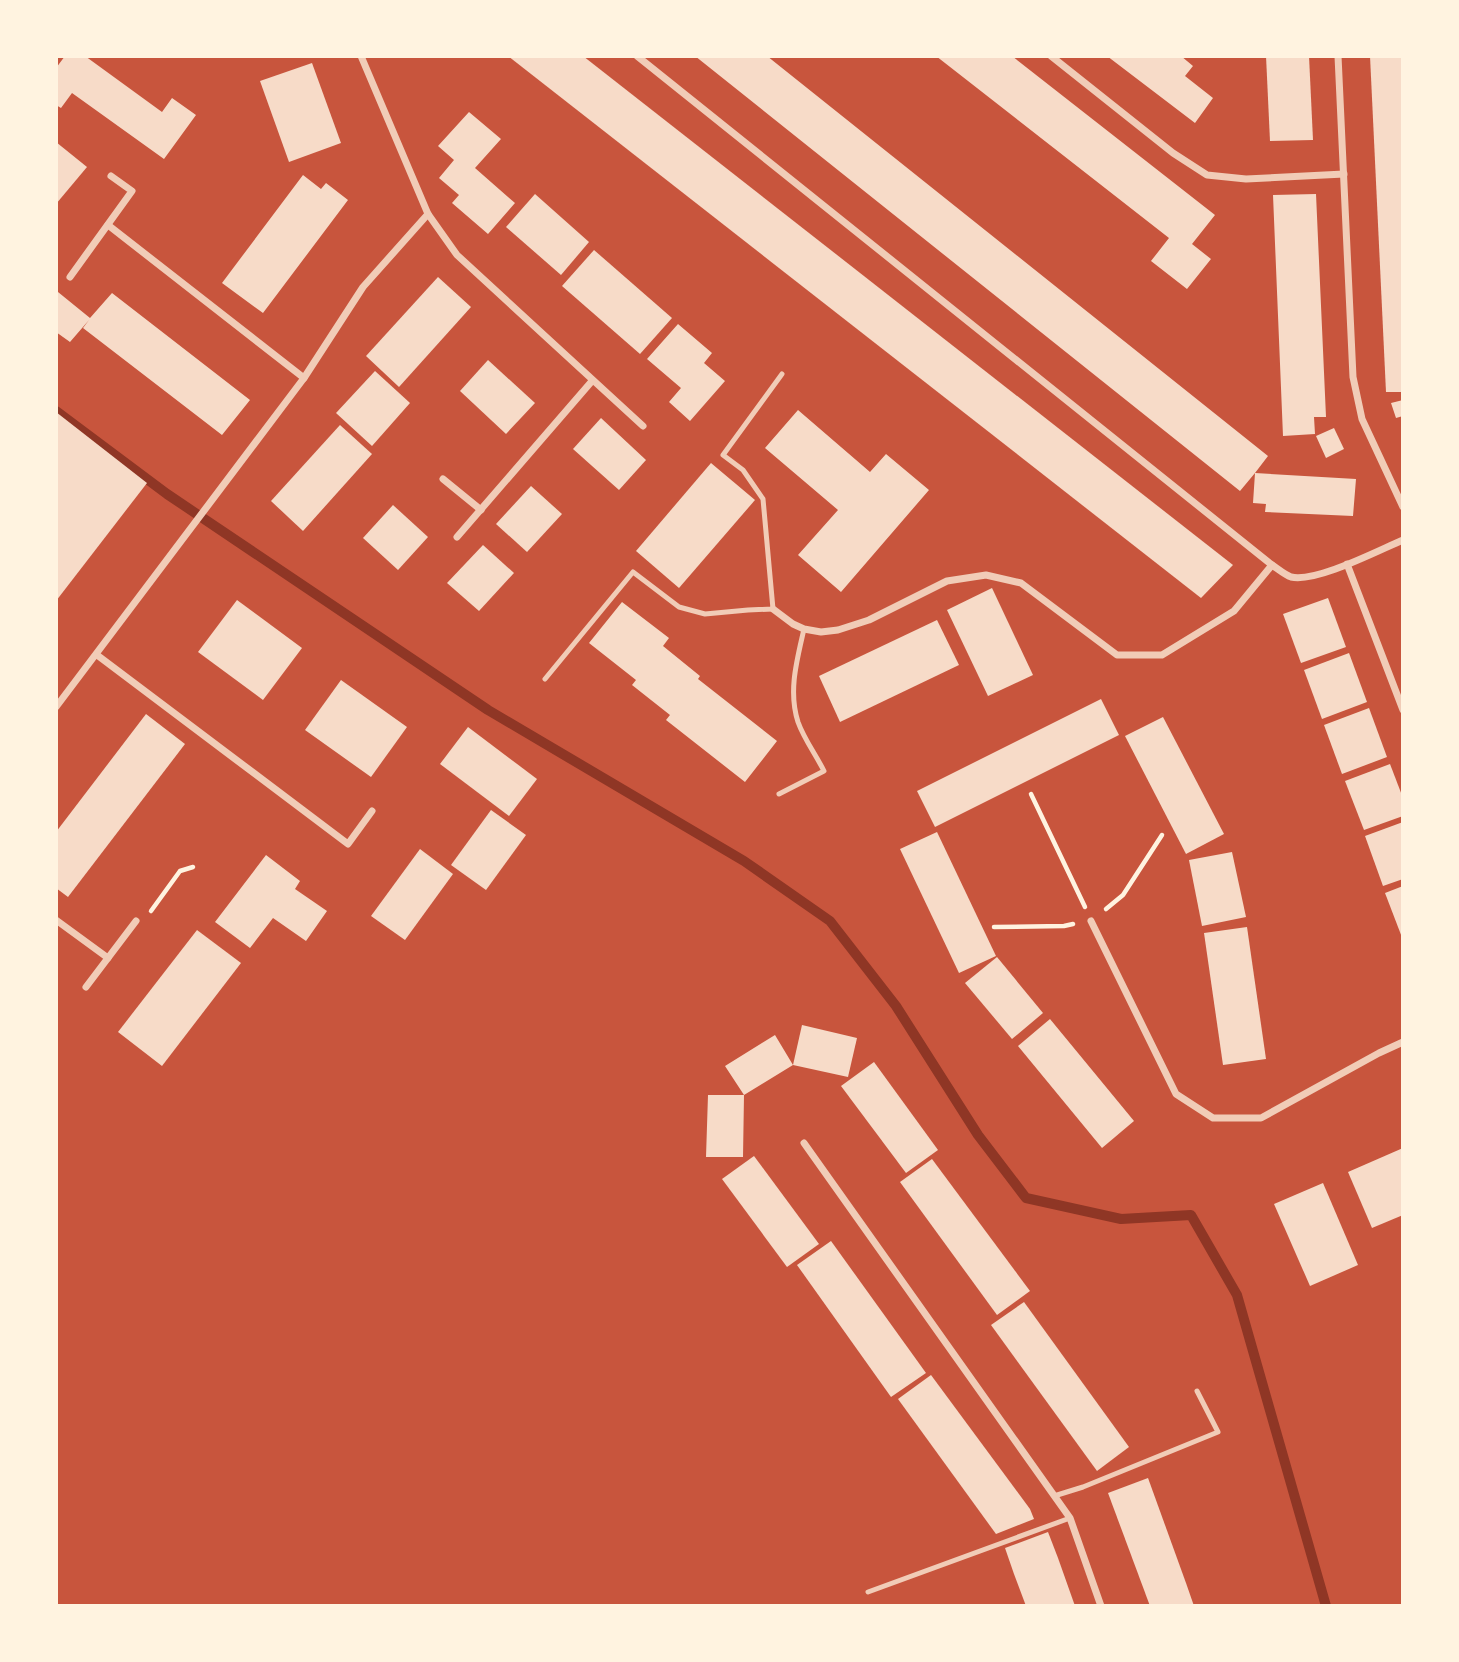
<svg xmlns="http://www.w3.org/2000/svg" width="1459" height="1662" font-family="Helvetica,sans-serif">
<rect width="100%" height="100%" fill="#c8553d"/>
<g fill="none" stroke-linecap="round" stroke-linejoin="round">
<path stroke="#8f3625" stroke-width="10" d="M 56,411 L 167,494 L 488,710 L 744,861 L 830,921 L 896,1006 L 978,1135 L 1026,1198 L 1121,1219 L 1191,1215 L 1237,1295 L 1326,1606"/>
</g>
<g fill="#f7dbc8">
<path d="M 65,56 L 85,56 L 162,112 L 172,98 L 196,115 L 164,159 L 72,93 L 61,108 L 56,105 L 56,68 Z"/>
<path d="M 508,56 L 583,56 L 1233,565 L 1201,598 Z"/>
<path d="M 695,56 L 767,56 L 1268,456 L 1255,473 L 1356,479 L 1353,516 L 1265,512 L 1266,504 L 1253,503 L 1255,473 L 1240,491 Z"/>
<path d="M 936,56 L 1012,56 L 1215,215 L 1192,244 L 1211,259 L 1187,289 L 1151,261 L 1169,238 Z"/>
<path d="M 1107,56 L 1181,56 L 1193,66 L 1185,76 L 1213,98 L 1195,123 Z"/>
<path d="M 1266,56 L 1309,56 L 1313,140 L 1270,141 Z"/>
<path d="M 1370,56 L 1403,56 L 1403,392 L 1386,392 Z"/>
<path d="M 312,63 L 341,143 L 289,162 L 260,81 Z"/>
<path d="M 469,112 L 501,139 L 475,168 L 515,203 L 488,234 L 452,203 L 459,195 L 439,178 L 454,160 L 438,146 Z"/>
<path d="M 56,142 L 87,167 L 56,204 Z"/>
<path d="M 303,175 L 321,189 L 326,183 L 348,200 L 263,313 L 222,283 Z"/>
<path d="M 535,194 L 589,242 L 561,275 L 506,227 Z"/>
<path d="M 1316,194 L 1326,417 L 1314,417 L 1315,434 L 1283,436 L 1273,195 Z"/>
<path d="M 594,250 L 672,318 L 640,354 L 562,286 Z"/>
<path d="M 438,277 L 471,307 L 399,387 L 366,356 Z"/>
<path d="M 58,292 L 90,318 L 112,293 L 250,400 L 222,435 L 83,328 L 89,320 L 70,342 L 56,332 L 56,294 Z"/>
<path d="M 678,324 L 712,353 L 704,363 L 725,381 L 690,421 L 669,402 L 681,388 L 647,359 Z"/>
<path d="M 488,360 L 535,403 L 506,434 L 460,391 Z"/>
<path d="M 375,371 L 410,403 L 372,446 L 336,413 Z"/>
<path d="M 1403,400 L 1403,416 L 1396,418 L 1391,403 Z"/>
<path d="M 798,410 L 870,472 L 886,454 L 929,490 L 841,592 L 798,555 L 838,510 L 765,448 Z"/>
<path d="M 56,412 L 147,483 L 56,601 Z"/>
<path d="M 601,418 L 646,460 L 619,490 L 573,449 Z"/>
<path d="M 340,425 L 372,454 L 303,531 L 271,501 Z"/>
<path d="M 1334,428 L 1344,449 L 1326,458 L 1316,436 Z"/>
<path d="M 711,463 L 755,500 L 679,588 L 636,551 Z"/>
<path d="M 531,486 L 562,514 L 527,552 L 496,524 Z"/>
<path d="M 393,505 L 428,537 L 398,570 L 363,538 Z"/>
<path d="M 483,545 L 514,573 L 479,611 L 447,583 Z"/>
<path d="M 992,588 L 1033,675 L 988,696 L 947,610 Z"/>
<path d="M 1328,598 L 1346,647 L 1301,663 L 1283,614 Z"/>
<path d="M 237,600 L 302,648 L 263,700 L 198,652 Z"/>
<path d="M 622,602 L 669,638 L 663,646 L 700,676 L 698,679 L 777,741 L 745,782 L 666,720 L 670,715 L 632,685 L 636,680 L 589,643 Z"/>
<path d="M 937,620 L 959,665 L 840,722 L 819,676 Z"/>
<path d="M 1349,653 L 1367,702 L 1322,719 L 1304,670 Z"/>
<path d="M 341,680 L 407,727 L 371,777 L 305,730 Z"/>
<path d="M 1101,699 L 1119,735 L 935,827 L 917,791 Z"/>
<path d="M 1369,708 L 1387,757 L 1342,774 L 1324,725 Z"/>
<path d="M 146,714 L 185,744 L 68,897 L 56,888 L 56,832 Z"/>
<path d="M 1163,717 L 1224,834 L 1186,854 L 1125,736 Z"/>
<path d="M 468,727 L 537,779 L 509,816 L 440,764 Z"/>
<path d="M 1390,764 L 1403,798 L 1403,816 L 1364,830 L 1345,781 Z"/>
<path d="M 491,810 L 526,835 L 486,890 L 451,865 Z"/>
<path d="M 1403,822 L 1403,879 L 1383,886 L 1365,836 Z"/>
<path d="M 937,832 L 996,956 L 959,973 L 900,849 Z"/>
<path d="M 420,849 L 453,874 L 405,940 L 371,916 Z"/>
<path d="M 1232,852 L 1246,917 L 1202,926 L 1189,860 Z"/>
<path d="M 266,855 L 300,881 L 295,889 L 327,911 L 306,941 L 273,918 L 250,948 L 215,922 Z"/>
<path d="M 1403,886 L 1403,940 L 1385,893 Z"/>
<path d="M 1247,927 L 1266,1059 L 1223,1065 L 1204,933 Z"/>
<path d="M 197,930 L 241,963 L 162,1066 L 118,1032 Z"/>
<path d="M 997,957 L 1043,1013 L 1012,1039 L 965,983 Z"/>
<path d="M 1050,1019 L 1134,1121 L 1102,1148 L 1018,1046 Z"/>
<path d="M 802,1025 L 857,1038 L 848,1077 L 793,1065 Z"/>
<path d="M 775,1035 L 793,1065 L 744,1095 L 743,1157 L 706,1157 L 708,1095 L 744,1095 L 725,1066 Z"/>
<path d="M 874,1062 L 938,1150 L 906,1173 L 841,1086 Z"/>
<path d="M 1403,1148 L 1403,1215 L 1372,1228 L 1348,1172 Z"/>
<path d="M 754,1156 L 819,1244 L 787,1267 L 722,1179 Z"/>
<path d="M 932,1159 L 1030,1291 L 997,1315 L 900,1182 Z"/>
<path d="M 1323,1183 L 1358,1265 L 1310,1286 L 1274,1204 Z"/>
<path d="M 831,1241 L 926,1373 L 891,1397 L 797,1265 Z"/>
<path d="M 1024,1302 L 1129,1447 L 1097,1471 L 991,1325 Z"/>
<path d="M 931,1375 L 1030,1509 L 1034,1519 L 996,1534 L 898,1399 Z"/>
<path d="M 1148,1478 L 1186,1583 L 1194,1606 L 1150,1606 L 1108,1493 Z"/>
<path d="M 1048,1532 L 1058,1558 L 1075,1606 L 1026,1606 L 1014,1574 L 1005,1548 Z"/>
</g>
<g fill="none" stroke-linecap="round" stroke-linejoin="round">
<g stroke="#fff3e0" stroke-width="4.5">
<path d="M 1031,794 L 1085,907"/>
<path d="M 1106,909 L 1123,895 L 1162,835"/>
<path d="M 151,911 L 180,871 L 193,867"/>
<path d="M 994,927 L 1064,926 L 1073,924"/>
</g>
<g stroke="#f1ccb7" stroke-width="5">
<path d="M 545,679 L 633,572 L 679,607 L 705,614 L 748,610 L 773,609 L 763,499 L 743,470 L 723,455 L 782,374"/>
<path d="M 779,794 L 824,771 C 816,755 804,739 798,722 C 788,691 797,660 804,629"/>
<path d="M 1054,1496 L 1083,1487 L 1218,1432 L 1197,1391"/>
<path d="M 868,1592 L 1070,1518"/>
</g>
<g stroke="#f1ccb7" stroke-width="7">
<path d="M 361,56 L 428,214 L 457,255 L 643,426"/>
<path d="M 637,56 L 1272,565 C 1278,569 1285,575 1291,577 C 1316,583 1379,550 1403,540"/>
<path d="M 1051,56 L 1173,153 L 1207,175 L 1246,179 L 1344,174"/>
<path d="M 1338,56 L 1353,377 L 1362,419 L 1403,507"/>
<path d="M 108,225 L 304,378"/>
<path d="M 70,277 L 132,191 L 111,176"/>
<path d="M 443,479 L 481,510"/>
<path d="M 457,537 L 592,381"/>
<path d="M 1347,564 L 1403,710"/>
<path d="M 773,609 L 793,624 L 804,629 L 821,632 L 838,630 L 869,620 L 947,581 L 986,575 L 1021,583 L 1117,655 L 1162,655 L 1234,611 L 1272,565"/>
<path d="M 97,655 L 348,844 L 372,811"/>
<path d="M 56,707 L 304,378 L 363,287 L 428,214"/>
<path d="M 56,920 L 108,958"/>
<path d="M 1091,921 L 1176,1094 L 1213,1118 L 1261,1118 L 1379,1053 L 1403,1042"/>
<path d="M 86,987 L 136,921"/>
<path d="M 804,1143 L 1070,1518 L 1101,1606"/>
</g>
</g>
<rect width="1459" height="1662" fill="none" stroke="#fff3e0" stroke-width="116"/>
</svg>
